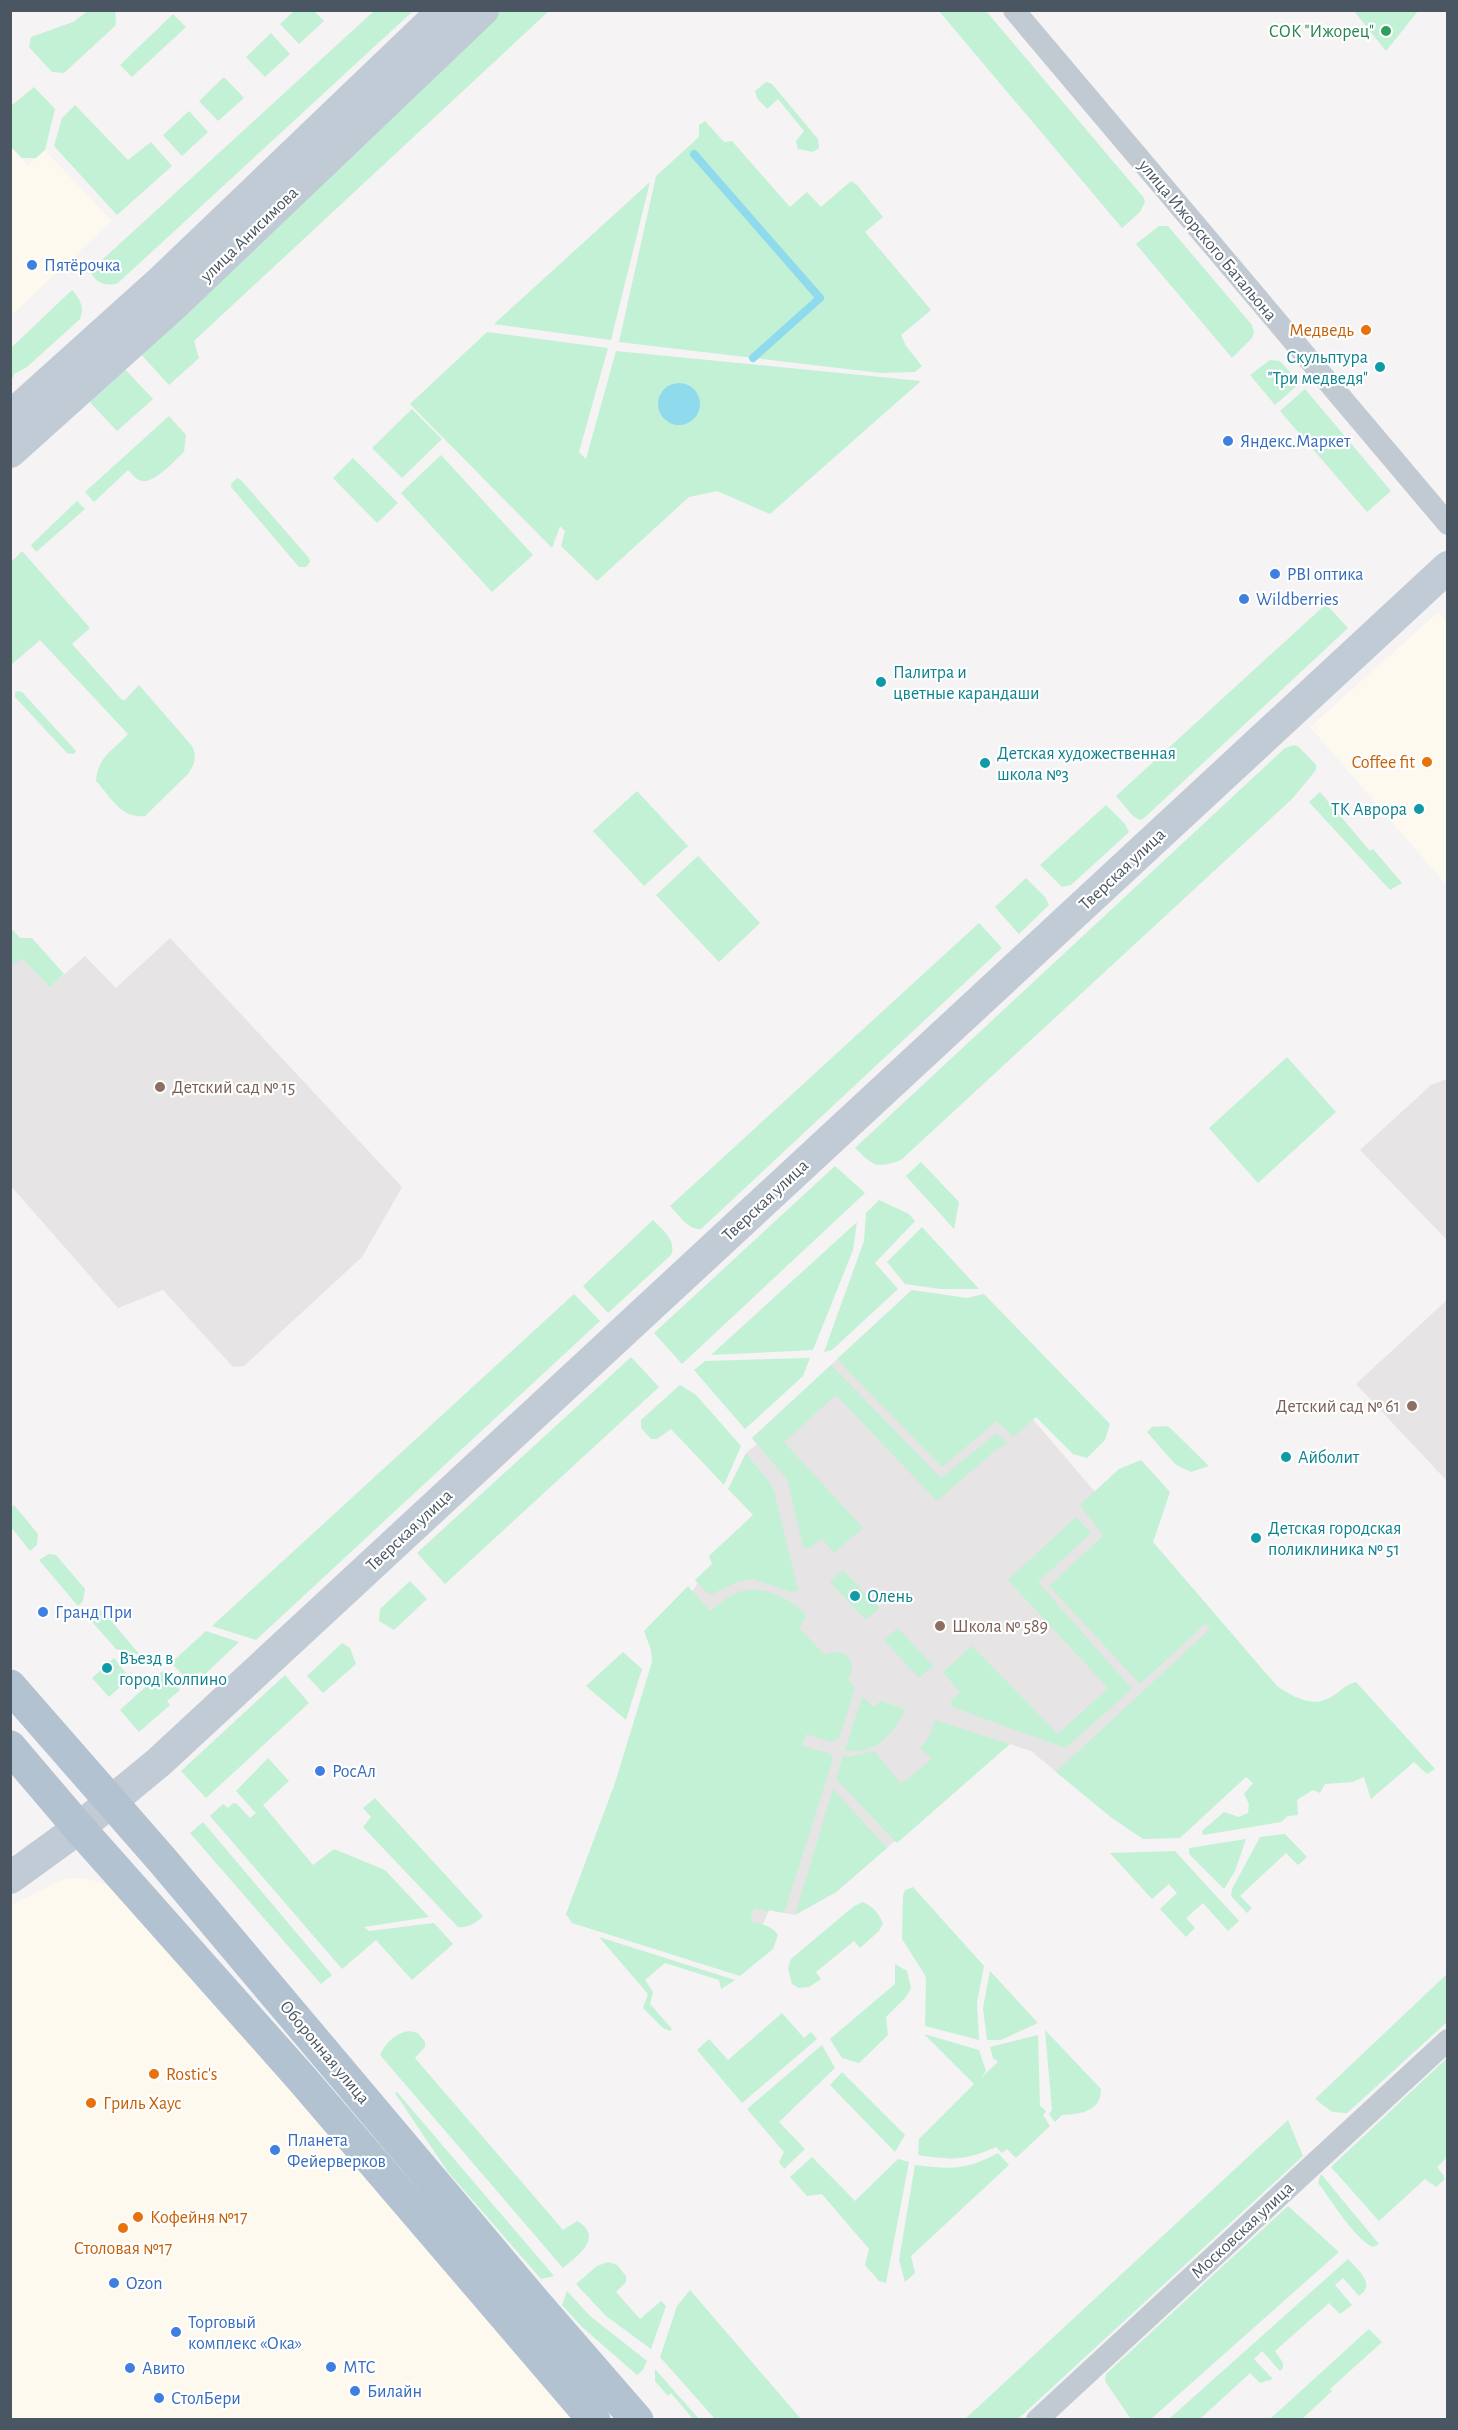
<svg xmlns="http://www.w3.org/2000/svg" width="1458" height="2430" font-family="'Alegreya Sans',sans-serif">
<rect width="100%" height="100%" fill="#f5f3f3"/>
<g fill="#fdf9ef">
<path d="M 10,147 L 28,165 L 45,150 L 112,221 L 11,316 Z"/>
<path d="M 1438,612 L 1448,623 L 1447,886 L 1310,727 Z"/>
<path d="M 75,1878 L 89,1879 L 112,1887 L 281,2079 L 574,2420 L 11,2420 L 11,1905 L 62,1880 Z"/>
</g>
<g fill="#e6e4e5">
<path d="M 170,938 L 402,1187 L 362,1257 L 244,1366 L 233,1367 L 163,1290 L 118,1308 L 11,1186 L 10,966 L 22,957 L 50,987 L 85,956 L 116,988 Z"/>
<path d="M 1444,1080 L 1448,1080 L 1447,1240 L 1360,1150 L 1431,1085 Z"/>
<path d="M 912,1290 L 1025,1410 L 1257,1682 L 1112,1818 L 1031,1751 L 978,1734 L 896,1840 L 836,1892 L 795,1915 L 769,1910 L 762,1927 L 740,1955 L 669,1631 L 698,1582 L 753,1532 L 769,1481 L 746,1453 L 757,1444 L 752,1438 Z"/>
<path d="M 1447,1300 L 1447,1481 L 1356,1384 Z"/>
</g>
<g fill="#c3f1d5">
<path d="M 89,10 L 115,11 L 116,20 L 115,26 L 64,73 L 52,72 L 29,47 L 31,37 L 73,22 Z"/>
<path d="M 294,11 L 314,11 L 324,21 L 299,44 L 280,24 Z"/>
<path d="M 374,11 L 413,11 L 118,283 C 105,287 96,283 90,271 Z"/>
<path d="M 499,11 L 549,11 L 194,341 L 199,358 L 169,385 L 135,348 Z"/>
<path d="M 939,11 L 986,11 L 1144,198 L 1145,202 L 1140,212 L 1122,228 Z"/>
<path d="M 1354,11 L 1418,11 L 1386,51 Z"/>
<path d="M 173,14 L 186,27 L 132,77 L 120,65 Z"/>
<path d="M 271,33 L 290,54 L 265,77 L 246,57 Z"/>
<path d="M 224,77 L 244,98 L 218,121 L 199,101 Z"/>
<path d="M 766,82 L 772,84 L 818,139 L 819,148 L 813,152 L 798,149 L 796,141 L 804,131 L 778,99 L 767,109 L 757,98 L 755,91 Z"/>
<path d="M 34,87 L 55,109 L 45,150 L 36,158 L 22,158 L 11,147 L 11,106 Z"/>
<path d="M 75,105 L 128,160 L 151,142 L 172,166 L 117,215 L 54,146 L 62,118 Z"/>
<path d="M 189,111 L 208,132 L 182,156 L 163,135 Z"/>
<path d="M 705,121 L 724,142 L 732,141 L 790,207 L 807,192 L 821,207 L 851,181 L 857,185 L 883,217 L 865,232 L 931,310 L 901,335 L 906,346 L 922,366 L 915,372 L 881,373 L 619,342 L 656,176 L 699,137 L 699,125 Z"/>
<path d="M 650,182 L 611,340 L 494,324 Z"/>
<path d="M 1159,226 L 1168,226 L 1252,325 L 1254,333 L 1252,338 L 1232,358 L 1136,244 Z"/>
<path d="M 72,290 C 80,299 85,307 80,319 L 27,367 L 14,374 L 11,382 L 11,348 Z"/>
<path d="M 487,332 L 608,348 L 579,452 L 586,459 L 616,351 L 921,381 L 770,514 L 717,491 L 689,497 L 597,581 L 561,546 L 565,531 L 560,526 L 552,548 L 410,404 Z"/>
<path d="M 1270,360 L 1280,361 L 1300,383 L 1275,405 L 1250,375 Z"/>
<path d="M 120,364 L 153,399 L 117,431 L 85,397 Z"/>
<path d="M 1305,389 L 1391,491 L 1367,512 L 1280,411 Z"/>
<path d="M 412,409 L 442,439 L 402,478 L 372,448 Z"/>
<path d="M 169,416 L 186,435 L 184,452 C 175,460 152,487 139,480 C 135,478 131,473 128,470 L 94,502 L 85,492 Z"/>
<path d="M 441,455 L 533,555 L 492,592 L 401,493 Z"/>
<path d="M 353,458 L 398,503 L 377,523 L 333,478 Z"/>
<path d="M 237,478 L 241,480 L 309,558 L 310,562 L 306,567 L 299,567 L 231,487 L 231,484 Z"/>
<path d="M 77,501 L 85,509 L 36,552 L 31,545 Z"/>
<path d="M 22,551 L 90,628 L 72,644 L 122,700 L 125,700 L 139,685 L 192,746 C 197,757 195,764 188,774 L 145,816 C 121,819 111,797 96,781 C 98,756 113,751 128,734 L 40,640 L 11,665 L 11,562 Z"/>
<path d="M 1326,604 L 1348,628 L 1143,819 L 1140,820 L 1133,816 L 1116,796 Z"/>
<path d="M 17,691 L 22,692 L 76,751 L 74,754 L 67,753 L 15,697 L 15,693 Z"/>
<path d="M 1294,745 L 1299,747 L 1316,765 L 1316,770 L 1293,798 L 901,1160 C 875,1169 874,1166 855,1148 L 1285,748 Z"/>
<path d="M 637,791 L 688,846 L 644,886 L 593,831 Z"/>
<path d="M 1320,792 L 1370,851 L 1373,849 L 1402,883 L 1390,890 L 1309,802 Z"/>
<path d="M 1106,805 L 1125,824 L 1129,832 L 1071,885 L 1062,887 L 1040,865 Z"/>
<path d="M 698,856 L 760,923 L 719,962 L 656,895 Z"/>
<path d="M 1026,878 L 1045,897 L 1049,905 L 1019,934 L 995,907 Z"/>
<path d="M 979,923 L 1002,948 L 701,1229 C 688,1230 679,1215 670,1206 Z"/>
<path d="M 13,930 L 20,938 L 32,938 L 64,974 L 50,987 L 22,958 L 11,966 L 11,931 Z"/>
<path d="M 1287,1057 L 1336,1112 L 1258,1183 L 1209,1128 Z"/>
<path d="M 921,1162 L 959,1202 L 954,1229 L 906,1176 Z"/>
<path d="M 835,1166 L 865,1193 L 682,1364 L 654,1333 Z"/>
<path d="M 879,1200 L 909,1214 L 915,1221 L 875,1263 L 898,1289 L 832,1350 L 824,1352 L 864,1241 L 866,1213 Z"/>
<path d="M 653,1220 C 663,1230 677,1241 671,1255 L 608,1313 L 583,1286 Z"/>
<path d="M 857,1222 L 853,1250 L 813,1350 L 711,1355 Z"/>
<path d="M 922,1227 L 979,1289 L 940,1289 L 905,1284 L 887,1262 Z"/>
<path d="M 912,1290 L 967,1298 L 984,1294 L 1110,1424 L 1105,1440 L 1087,1458 L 1073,1454 L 1036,1417 L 1013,1437 L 997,1421 L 942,1467 L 837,1359 Z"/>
<path d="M 574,1294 L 600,1321 L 256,1640 L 212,1626 Z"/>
<path d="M 631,1357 L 659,1387 L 445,1584 L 417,1553 Z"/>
<path d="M 810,1358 L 803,1376 L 745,1429 L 694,1370 L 705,1361 Z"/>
<path d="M 831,1365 L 941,1478 L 997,1433 L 1007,1444 L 997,1449 L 937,1501 L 836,1395 L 784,1442 L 863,1528 L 834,1553 L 822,1539 L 808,1549 L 803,1546 L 787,1479 L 752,1438 Z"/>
<path d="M 680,1385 L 696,1395 L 741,1446 L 724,1485 L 671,1429 L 657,1439 L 651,1439 L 641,1428 L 641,1420 Z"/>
<path d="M 1168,1426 L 1209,1466 L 1191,1472 L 1176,1465 L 1147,1432 L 1152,1427 Z"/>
<path d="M 746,1453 L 769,1481 L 774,1491 L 798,1590 L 791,1592 L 753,1579 L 739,1581 L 712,1594 L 707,1593 L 695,1580 L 712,1564 L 709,1556 L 753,1515 L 728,1489 Z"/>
<path d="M 1141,1460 L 1170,1492 L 1153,1542 L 1277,1686 C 1290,1695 1310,1707 1327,1699 C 1338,1695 1343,1685 1356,1682 L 1435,1769 L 1427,1774 L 1414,1762 L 1371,1799 L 1364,1777 L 1352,1782 L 1325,1784 L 1320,1793 L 1313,1790 L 1297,1800 L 1298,1815 L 1288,1816 L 1281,1822 L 1203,1835 L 1202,1831 L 1224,1812 L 1239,1817 L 1248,1813 L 1249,1804 L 1244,1794 L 1253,1783 L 1246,1777 L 1180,1838 L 1143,1839 L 1112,1818 L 1056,1772 L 1210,1629 L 1205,1624 L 1140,1684 L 1049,1586 L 1103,1536 L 1080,1505 L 1119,1469 Z"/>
<path d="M 14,1505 L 38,1534 L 37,1545 L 30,1551 L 11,1527 L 11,1508 Z"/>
<path d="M 1076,1517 L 1091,1533 L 1038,1582 L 1132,1689 L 1065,1748 L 952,1707 L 951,1700 L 960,1692 L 943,1672 L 972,1646 L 1058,1734 L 1108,1688 L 1008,1580 Z"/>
<path d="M 49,1554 L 56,1555 L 85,1589 L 83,1601 L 78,1606 L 39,1560 Z"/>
<path d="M 843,1570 L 879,1608 L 866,1620 L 830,1582 Z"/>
<path d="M 410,1581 L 427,1599 L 394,1630 L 379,1621 L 380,1609 Z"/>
<path d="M 688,1586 L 710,1611 C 720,1604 730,1594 742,1591 C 762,1585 795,1600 806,1616 L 799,1628 L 825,1655 C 844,1645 860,1661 848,1680 L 855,1688 L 839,1738 L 831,1742 L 806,1734 L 802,1746 L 828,1753 L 833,1759 L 784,1913 L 769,1910 L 768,1912 L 754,1908 L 750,1921 C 760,1924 772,1925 778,1935 L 773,1949 L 740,1976 L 572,1923 L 566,1914 L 615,1783 L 652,1662 L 651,1650 L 644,1631 Z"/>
<path d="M 96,1610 L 103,1611 L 140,1655 L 116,1649 L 86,1615 Z"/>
<path d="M 898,1628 L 933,1666 L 919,1678 L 884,1640 Z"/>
<path d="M 206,1631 L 239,1642 L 204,1675 L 200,1672 L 189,1681 L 171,1663 Z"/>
<path d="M 342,1643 L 350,1648 L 356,1664 L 323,1693 L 307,1676 Z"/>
<path d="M 623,1652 L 642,1669 L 626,1720 L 586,1686 Z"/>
<path d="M 114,1658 L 130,1678 L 109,1697 L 92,1678 Z"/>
<path d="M 163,1671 L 180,1690 L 167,1701 L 170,1705 L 139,1732 L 120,1710 Z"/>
<path d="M 285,1675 L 309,1703 L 206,1798 L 181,1771 Z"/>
<path d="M 862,1697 L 874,1707 L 881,1701 L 905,1709 C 896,1732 873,1757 845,1750 Z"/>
<path d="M 935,1720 L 1010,1744 L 897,1843 L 836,1779 L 843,1756 L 848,1757 L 874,1751 L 901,1784 L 932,1759 L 920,1748 L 929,1737 Z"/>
<path d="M 268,1758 L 289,1781 L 263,1805 L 313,1865 L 334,1849 L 385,1870 L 429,1917 L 364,1927 L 369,1931 L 434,1923 L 453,1944 L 412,1980 L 376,1940 L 342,1969 L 210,1816 L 223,1804 L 228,1808 L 233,1803 L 237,1804 L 250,1818 L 256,1813 L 236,1791 Z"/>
<path d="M 833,1789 L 887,1848 L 836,1892 L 795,1915 Z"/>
<path d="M 375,1798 L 483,1916 C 476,1923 468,1928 458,1927 L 363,1827 L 371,1817 L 363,1808 Z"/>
<path d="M 203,1822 L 332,1975 L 321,1984 L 190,1833 Z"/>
<path d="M 1285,1834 L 1307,1857 L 1298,1865 L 1286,1853 L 1240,1896 L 1252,1908 L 1247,1913 L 1231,1896 L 1232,1889 L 1260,1837 Z"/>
<path d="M 1246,1839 L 1235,1871 L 1224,1889 L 1189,1854 L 1189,1848 Z"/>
<path d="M 1175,1851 L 1239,1921 L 1228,1931 L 1203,1903 L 1186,1918 L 1195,1928 L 1186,1937 L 1160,1909 L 1177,1893 L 1169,1884 L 1152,1899 L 1110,1853 Z"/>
<path d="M 913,1887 L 984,1966 L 977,2002 L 979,2040 L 925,2026 L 926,1980 L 925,1975 L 902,1939 L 903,1896 L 905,1890 Z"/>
<path d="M 863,1902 C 873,1907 879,1913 883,1924 L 879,1931 L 860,1948 L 854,1941 L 816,1972 L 821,1979 L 809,1987 L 799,1988 L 792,1984 L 788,1968 L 791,1959 L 854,1906 Z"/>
<path d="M 599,1937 L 735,1980 L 721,1989 L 719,1980 L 665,1963 L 645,1980 L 653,1992 L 650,2004 L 672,2029 L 670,2031 L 663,2028 L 643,2008 L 648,1994 Z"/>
<path d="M 895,1964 L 907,1971 L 911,1988 L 906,1997 L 886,2017 L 888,2035 L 859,2063 L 842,2058 L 830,2039 L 895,1984 Z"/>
<path d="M 990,1971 L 1038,2023 L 1001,2040 L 987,2040 L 983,2008 Z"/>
<path d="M 1447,1974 L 1447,2022 L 1347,2113 L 1332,2112 L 1315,2099 Z"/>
<path d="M 782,2013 L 804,2038 L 811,2032 L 817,2039 L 742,2103 L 697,2050 L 709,2039 L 728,2060 Z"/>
<path d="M 1045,2030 L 1101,2089 C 1101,2112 1080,2114 1062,2115 L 1055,2122 L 1049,2114 L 1052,2110 Z"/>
<path d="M 409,2031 L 418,2033 L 425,2042 L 425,2047 L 415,2058 L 563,2230 L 577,2221 C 605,2237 577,2256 563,2268 L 380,2055 C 385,2043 396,2033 409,2031 Z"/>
<path d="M 924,2034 L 979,2050 L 986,2071 L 981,2078 L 998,2062 L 993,2058 L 990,2047 L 1038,2035 L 1040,2106 L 1046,2111 L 1043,2115 L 1050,2126 L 1016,2158 L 1007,2149 L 1002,2153 L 996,2147 C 964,2161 952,2160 918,2155 L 919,2139 L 974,2084 Z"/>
<path d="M 822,2045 L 835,2068 L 779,2122 L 805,2149 L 784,2169 L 779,2162 L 784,2152 L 747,2109 Z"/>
<path d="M 1447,2058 L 1447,2157 L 1437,2167 L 1444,2176 L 1444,2180 L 1436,2187 L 1425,2179 L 1379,2221 L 1331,2167 Z"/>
<path d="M 842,2072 L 905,2135 L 895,2152 L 830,2085 Z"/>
<path d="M 397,2092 L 554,2276 L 541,2279 L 448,2172 L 395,2093 Z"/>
<path d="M 1288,2120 L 1303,2156 L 1018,2419 L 965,2419 Z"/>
<path d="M 998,2153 L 1009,2165 L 911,2256 L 915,2273 L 905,2282 L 899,2260 L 915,2165 C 951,2169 965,2171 998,2153 Z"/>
<path d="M 812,2157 L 855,2201 L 898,2159 L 909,2162 L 886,2283 L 879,2281 L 865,2265 L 869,2249 L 822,2194 L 807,2196 L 790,2177 Z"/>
<path d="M 1321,2174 L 1379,2244 L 1373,2247 C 1354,2239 1331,2199 1318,2183 Z"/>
<path d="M 1288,2206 L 1339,2252 L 1151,2419 L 1131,2419 L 1105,2381 L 1106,2374 Z"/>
<path d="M 1348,2259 C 1357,2269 1377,2284 1359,2296 L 1343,2278 L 1335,2285 L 1352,2305 L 1340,2314 L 1329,2303 L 1275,2351 L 1283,2363 L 1283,2368 L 1280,2371 L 1262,2351 L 1254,2359 L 1273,2379 L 1260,2383 L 1250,2373 L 1200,2419 L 1169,2419 Z"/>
<path d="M 608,2262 L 617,2265 L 626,2276 L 626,2282 L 616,2292 L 640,2319 L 661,2301 L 666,2306 L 651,2349 L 606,2316 L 576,2284 L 597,2266 Z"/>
<path d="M 690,2290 L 801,2419 L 715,2419 L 660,2357 L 677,2306 Z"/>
<path d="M 567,2291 L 590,2316 L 647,2361 L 642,2371 L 637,2375 L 582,2327 L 562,2305 Z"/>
<path d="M 1369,2329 L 1382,2342 L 1330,2389 L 1332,2391 L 1302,2419 L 1270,2419 Z"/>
<path d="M 655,2369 L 699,2419 L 693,2419 L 671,2393 L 668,2396 L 655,2381 Z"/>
</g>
<circle fill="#90daee" cx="679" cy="404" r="21"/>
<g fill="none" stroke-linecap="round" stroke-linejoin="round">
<path stroke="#90daee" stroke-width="8" d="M 694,154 L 820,298 L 753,358"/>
<g stroke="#c1cad2" stroke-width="22">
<path d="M 1014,10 L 1448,524"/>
<path d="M 1037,2420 L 1448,2040"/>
</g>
<g stroke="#c1cbd6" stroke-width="32">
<path d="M 10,417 L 159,283 L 444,10"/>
<path d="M 10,452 L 178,301 L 483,10"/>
<path d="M 10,1878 L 79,1828 L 159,1762 L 1448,567"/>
</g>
<g stroke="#b3c2d1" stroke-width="33">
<path d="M 10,1686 L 163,1861 L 537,2305 L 637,2420"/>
<path d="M 10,1747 L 79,1828 L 302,2079 L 594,2420"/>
</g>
</g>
<circle fill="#2e9e5b" stroke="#fff" stroke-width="2" cx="1386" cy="31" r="6"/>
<g fill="#3f7fe0" stroke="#fff" stroke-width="2">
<circle cx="32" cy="265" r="6"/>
<circle cx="1228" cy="441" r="6"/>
<circle cx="1275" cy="574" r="6"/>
<circle cx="1244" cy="599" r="6"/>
<circle cx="43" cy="1612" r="6"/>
<circle cx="320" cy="1771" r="6"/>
<circle cx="275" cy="2150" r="6"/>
<circle cx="114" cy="2283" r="6"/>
<circle cx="176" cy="2332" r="6"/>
<circle cx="331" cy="2367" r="6"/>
<circle cx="130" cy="2368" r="6"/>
<circle cx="355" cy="2391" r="6"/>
<circle cx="159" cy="2398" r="6"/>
</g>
<g fill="#e8710a" stroke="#fff" stroke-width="2">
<circle cx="1366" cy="330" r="6"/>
<circle cx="1427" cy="762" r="6"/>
<circle cx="154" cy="2074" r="6"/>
<circle cx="91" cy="2103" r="6"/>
<circle cx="138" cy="2217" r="6"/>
<circle cx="123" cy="2228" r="6"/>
</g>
<g fill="#0f9aa8" stroke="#fff" stroke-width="2">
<circle cx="1380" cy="367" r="6"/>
<circle cx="881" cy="682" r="6"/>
<circle cx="985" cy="763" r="6"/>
<circle cx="1419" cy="809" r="6"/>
<circle cx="1286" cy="1457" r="6"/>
<circle cx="1256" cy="1538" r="6"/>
<circle cx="855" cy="1596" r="6"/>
<circle cx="107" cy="1668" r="6"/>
</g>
<g fill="#8d6e63" stroke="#fff" stroke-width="2">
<circle cx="160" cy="1087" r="6"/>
<circle cx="1412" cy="1406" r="6"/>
<circle cx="940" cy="1626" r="6"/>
</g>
<g text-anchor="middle" stroke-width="4.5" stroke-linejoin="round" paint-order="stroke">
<g font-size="18" fill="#27864d" stroke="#fff" text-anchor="end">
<text x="1374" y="37">СОК "Ижорец"</text>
</g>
<g font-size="18" fill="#4a5661" stroke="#fff">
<text transform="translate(249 234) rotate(-44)" y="6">улица Анисимова</text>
<text transform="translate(1208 240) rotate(50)" y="6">улица Ижорского Батальона</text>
<text transform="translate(1122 869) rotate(-43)" y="6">Тверская улица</text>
<text transform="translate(765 1200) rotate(-43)" y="6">Тверская улица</text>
<text transform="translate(409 1530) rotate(-43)" y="6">Тверская улица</text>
<text transform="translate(325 2052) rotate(50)" y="6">Оборонная улица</text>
<text transform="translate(1242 2230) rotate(-43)" y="6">Московская улица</text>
</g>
<g font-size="18" fill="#366cbe" stroke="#fff" text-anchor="start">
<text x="44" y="271">Пятёрочка</text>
<text x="1240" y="447">Яндекс.Маркет</text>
<text x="1287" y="580">PBI оптика</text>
<text x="1256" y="605">Wildberries</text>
<text x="55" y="1618">Гранд При</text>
<text x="332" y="1777">РосАл</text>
<text x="287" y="2146">Планета<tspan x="287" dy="21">Фейерверков</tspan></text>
<text x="126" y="2289">Ozon</text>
<text x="188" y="2328">Торговый<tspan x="188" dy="21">комплекс «Ока»</tspan></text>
<text x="343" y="2373">МТС</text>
<text x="142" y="2374">Авито</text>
<text x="367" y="2397">Билайн</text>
<text x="171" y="2404">СтолБери</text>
</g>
<g font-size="18" fill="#c56008" stroke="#fff" text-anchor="start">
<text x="1354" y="336" text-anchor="end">Медведь</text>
<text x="1415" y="768" text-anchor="end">Coffee fit</text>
<text x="166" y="2080">Rostic's</text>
<text x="103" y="2109">Гриль Хаус</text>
<text x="150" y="2223">Кофейня №17</text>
<text x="123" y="2254" text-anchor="middle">Столовая №17</text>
</g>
<g font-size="18" fill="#0d838f" stroke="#fff" text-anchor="start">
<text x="1368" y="363" text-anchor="end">Скульптура<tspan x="1368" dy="21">"Три медведя"</tspan></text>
<text x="893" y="678">Палитра и<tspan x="893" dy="21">цветные карандаши</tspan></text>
<text x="997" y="759">Детская художественная<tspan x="997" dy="21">школа №3</tspan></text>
<text x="1407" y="815" text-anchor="end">ТК Аврора</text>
<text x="1298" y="1463">Айболит</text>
<text x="1268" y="1534">Детская городская<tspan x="1268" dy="21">поликлиника № 51</tspan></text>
<text x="867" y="1602">Олень</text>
<text x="119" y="1664">Въезд в<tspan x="119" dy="21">город Колпино</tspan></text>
</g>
<g font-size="18" fill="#785e54" stroke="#fff" text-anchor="start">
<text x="172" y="1093">Детский сад № 15</text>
<text x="1400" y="1412" text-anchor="end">Детский сад № 61</text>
<text x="952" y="1632">Школа № 589</text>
</g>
</g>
<rect width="1458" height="2430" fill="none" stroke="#4a5661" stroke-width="24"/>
</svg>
